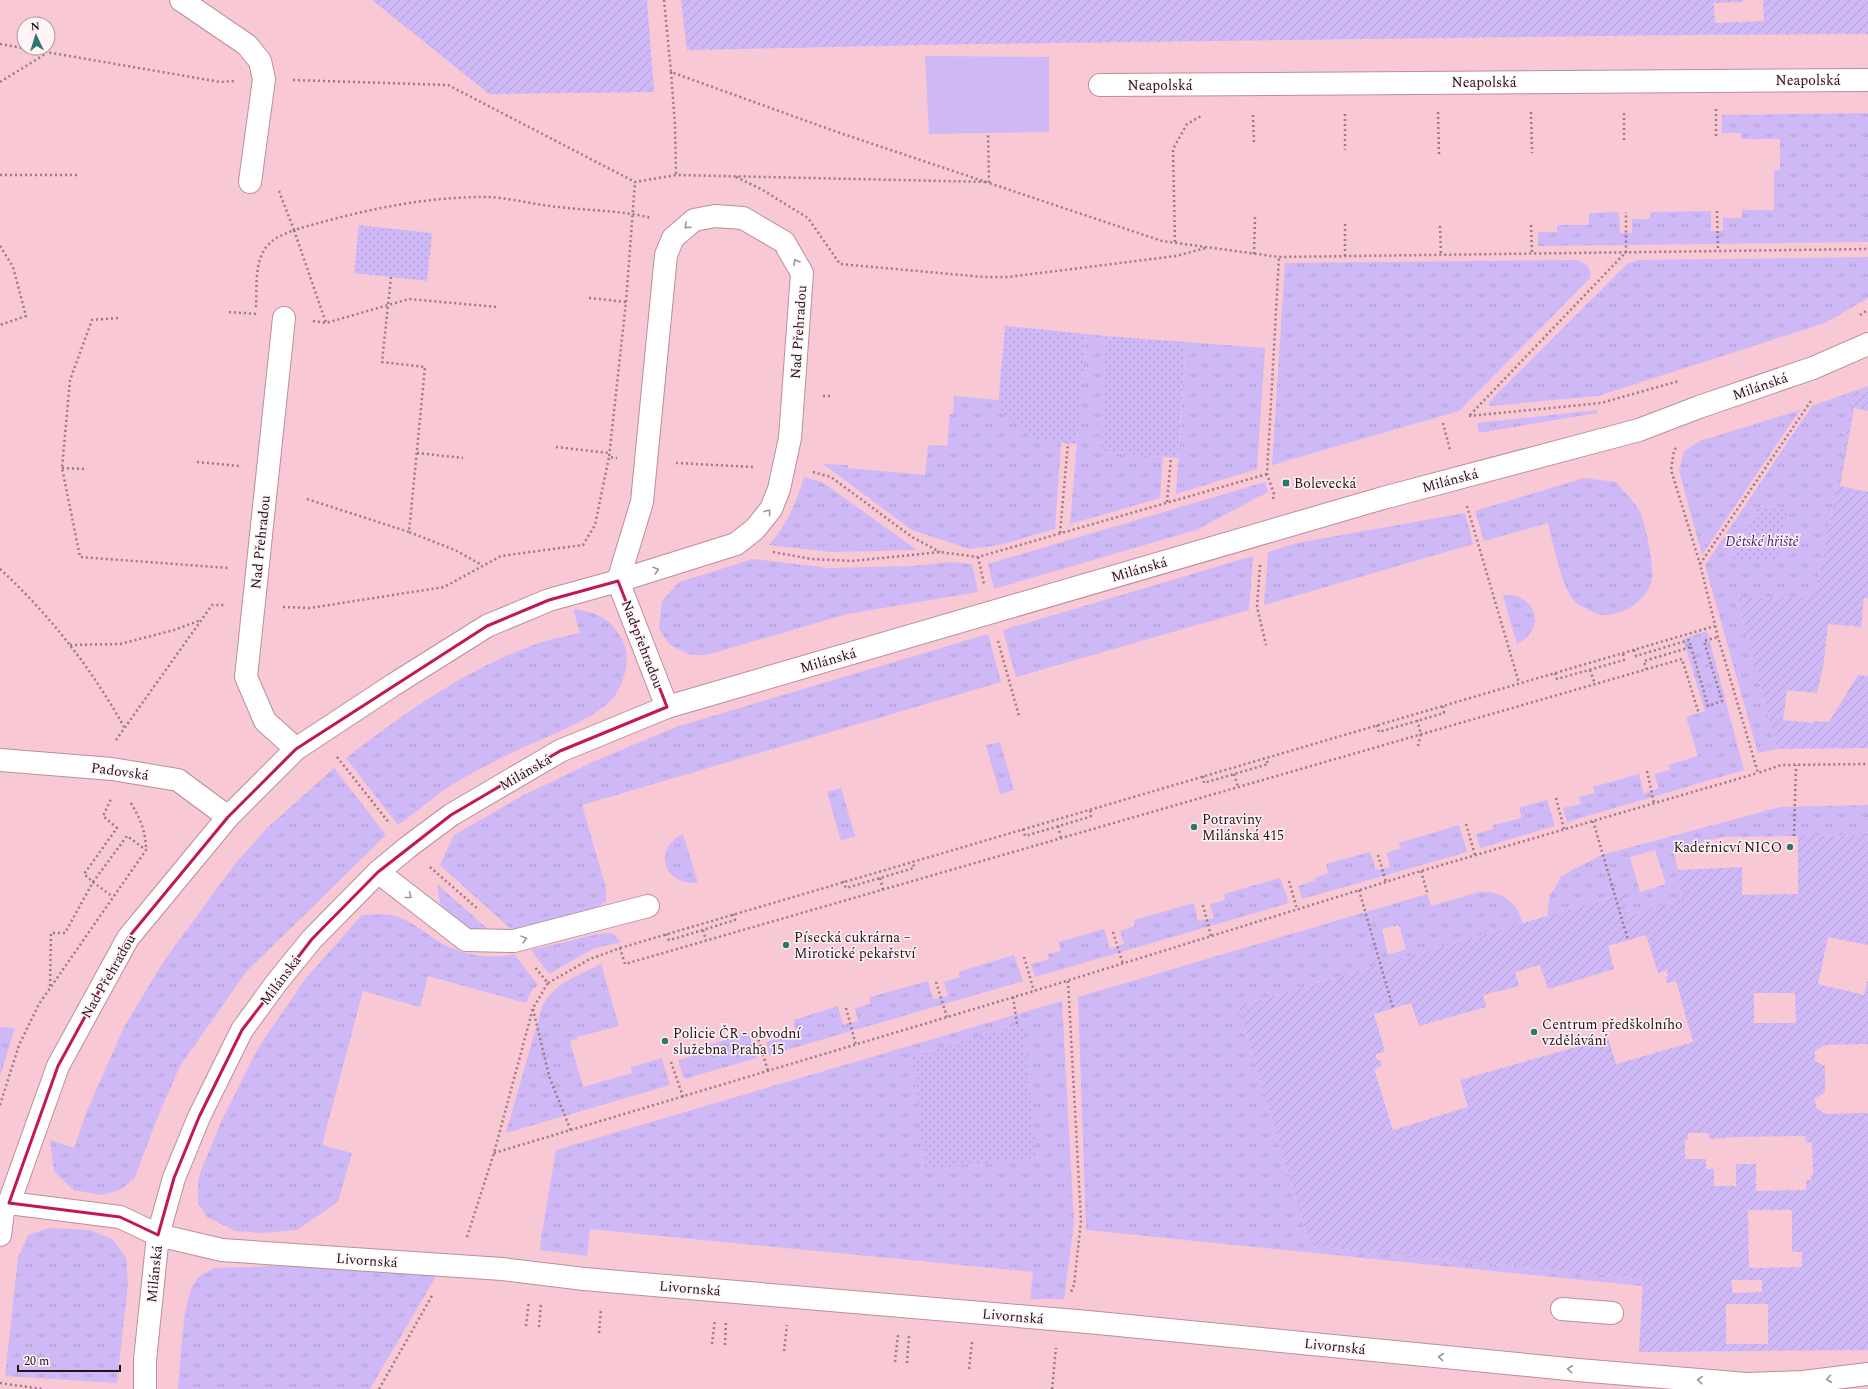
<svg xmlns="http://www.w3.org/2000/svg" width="1868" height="1389" font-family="Spectral,serif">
<defs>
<pattern id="grass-tufts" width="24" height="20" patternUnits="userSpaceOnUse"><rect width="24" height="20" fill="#ceb9f6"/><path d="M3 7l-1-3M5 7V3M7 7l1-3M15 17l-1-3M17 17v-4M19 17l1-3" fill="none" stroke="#b19ed2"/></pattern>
<pattern id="park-dots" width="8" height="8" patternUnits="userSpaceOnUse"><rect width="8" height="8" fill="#ceb9f6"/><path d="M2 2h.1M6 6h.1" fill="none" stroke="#b19ed2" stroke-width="1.8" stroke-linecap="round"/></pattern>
<pattern id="garden-furrows" width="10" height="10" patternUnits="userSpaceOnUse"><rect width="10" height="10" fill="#ceb9f6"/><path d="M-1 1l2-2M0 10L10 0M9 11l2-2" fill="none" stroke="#b19ed2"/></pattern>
</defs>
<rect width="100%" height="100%" fill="#f8c8d5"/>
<g fill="url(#grass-tufts)" fill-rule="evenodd">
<path d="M 1868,113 L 1868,242 L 1538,246 L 1538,232 L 1557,232 L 1557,225 L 1589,225 L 1589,213 L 1619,212 L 1620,233 L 1632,233 L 1632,219 L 1650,219 L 1651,212 L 1711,211 L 1711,231 L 1723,231 L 1723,218 L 1742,218 L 1742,210 L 1774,210 L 1774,170 L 1780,170 L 1780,139 L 1742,139 L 1741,133 L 1722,133 L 1722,115 Z"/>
<path d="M 1868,257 L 1868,298 L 1825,323 L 1598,396 L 1490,406 L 1489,403 L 1496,395 L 1627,264 L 1638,260 Z"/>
<path d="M 1576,260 C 1585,263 1592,267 1590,278 L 1459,411 L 1272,465 L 1285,263 Z"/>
<path d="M 1086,334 L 1106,336 L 1101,452 L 1163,457 L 1160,498 L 1070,524 Z"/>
<path d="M 1186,342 L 1265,348 L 1257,469 L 1176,494 Z"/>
<path d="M 1868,386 L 1868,388 L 1854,393 L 1815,597 L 1737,598 L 1777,749 L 1758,753 L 1705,565 L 1812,406 Z"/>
<path d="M 954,396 L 998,400 L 1061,443 L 1055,529 L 1000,545 L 969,549 L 912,530 L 823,464 L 848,465 L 848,468 L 925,475 L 928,445 L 947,446 L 950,414 L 953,414 Z"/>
<path d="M 1597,410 L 1597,413 L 1479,433 L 1477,423 Z"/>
<path d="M 1800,410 L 1702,555 L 1679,470 L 1684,451 L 1700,441 Z"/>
<path d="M 804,477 L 822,482 L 917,550 L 831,552 L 769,545 C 786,526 797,502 804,477 Z"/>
<path d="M 1584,478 L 1616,482 C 1623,491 1633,500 1639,510 C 1645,520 1654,566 1652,578 C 1649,599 1624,616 1603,615 C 1599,615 1579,606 1576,603 C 1562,591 1553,542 1548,523 L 1484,541 L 1475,511 Z"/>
<path d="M 1265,482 L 1268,492 L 1196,530 L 994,589 L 988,564 Z"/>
<path d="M 1465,513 L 1473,544 L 1264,605 L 1268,552 L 1297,543 Z"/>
<path d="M 1253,556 L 1249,610 L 1016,677 L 1003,630 Z"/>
<path d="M 753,559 L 829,568 L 915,566 L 951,562 L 972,564 L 978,592 L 847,614 L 707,655 L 691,655 L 670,645 L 659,629 L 662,601 L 679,582 Z"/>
<path d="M 1513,595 C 1541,603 1542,631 1517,644 L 1503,596 Z"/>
<path d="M 573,609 C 598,613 608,616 622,639 C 632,656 625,684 612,699 C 592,722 534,741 505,756 C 486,766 465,776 447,788 C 430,800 415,813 398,825 L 346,758 C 406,712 470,666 542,642 C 554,638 568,636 580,633 Z"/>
<path d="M 1707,631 L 1744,770 L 1567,822 L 1563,808 L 1581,804 L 1579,797 L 1595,793 L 1593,787 L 1639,774 L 1644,794 L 1659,788 L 1654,774 L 1670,770 L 1668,765 L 1698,756 L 1686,717 L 1705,711 L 1683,639 Z"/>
<path d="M 988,634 L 1001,682 L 582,805 L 606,888 L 606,902 L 592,910 L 512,930 L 440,865 L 454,835 L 522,796 L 595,761 L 676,727 Z"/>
<path d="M 1000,742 L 1014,790 L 1000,794 L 986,745 Z"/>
<path d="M 334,768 L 386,835 L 246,972 L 180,1066 L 159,1114 L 134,1179 L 120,1190 L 102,1195 L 73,1190 L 54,1171 L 50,1140 L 74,1148 L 86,1113 L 125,1025 L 164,961 L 235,864 L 266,829 Z"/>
<path d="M 841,788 L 855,836 L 841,841 L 827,792 Z"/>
<path d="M 1547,800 L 1555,826 L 1480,848 L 1476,834 L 1493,829 L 1493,825 L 1522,818 L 1519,808 Z"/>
<path d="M 1868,805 L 1868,835 L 1722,837 L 1673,850 L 1678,870 L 1681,899 L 1629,916 L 1622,894 L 1547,916 L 1550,895 L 1561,877 L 1572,870 L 1602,855 L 1780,807 ZM 1655,850 L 1666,884 L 1640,892 L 1630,857 Z"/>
<path d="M 1459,825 L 1467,852 L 1302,899 L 1298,886 L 1315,881 L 1315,878 L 1328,873 L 1326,864 L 1370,852 L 1376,870 L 1390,867 L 1387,853 L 1401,848 L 1399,843 Z"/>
<path d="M 683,834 L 698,883 C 663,885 652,850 683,834 Z"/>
<path d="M 1280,878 L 1289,903 L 1035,977 L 1031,964 L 1049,959 L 1048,954 L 1061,951 L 1059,942 L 1104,929 L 1110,949 L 1124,944 L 1120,931 L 1135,926 L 1134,920 L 1194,903 L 1198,921 L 1214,918 L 1210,904 L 1225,900 L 1224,894 Z"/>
<path d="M 437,884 L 491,932 L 475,931 L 451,919 L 440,903 Z"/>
<path d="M 1479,892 C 1500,890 1517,902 1523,923 L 1238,1006 L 1310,1246 L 1643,1279 L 1643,1286 L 1086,1230 L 1078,997 L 1427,894 L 1431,906 ZM 1399,925 L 1406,949 L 1388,955 L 1382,929 Z"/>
<path d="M 362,915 C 372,915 385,913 395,916 C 413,921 427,935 443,944 C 464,955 491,960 514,954 L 538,985 L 532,990 L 526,1003 L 428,976 L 420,1007 L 363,991 L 322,1145 L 352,1153 L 338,1202 L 297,1230 L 261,1233 L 235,1231 L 207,1217 L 198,1203 L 198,1180 L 202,1168 L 222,1120 L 258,1048 L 306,978 Z"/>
<path d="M 612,933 L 621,942 L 595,948 L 549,974 L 531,950 L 598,934 Z"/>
<path d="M 1014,955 L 1023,981 L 769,1055 L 766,1042 L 783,1037 L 782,1032 L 795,1029 L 794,1020 L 838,1006 L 843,1025 L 858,1021 L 855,1008 L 870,1004 L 870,997 L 928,981 L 933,999 L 948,996 L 944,982 L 960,977 L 958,972 Z"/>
<path d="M 601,964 L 619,1026 L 577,1037 L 577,1039 L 570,1041 L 583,1087 L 632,1073 L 631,1067 L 662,1058 L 670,1085 L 506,1133 L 542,1007 C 552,984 579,975 601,964 Z"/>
<path d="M 1062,1001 L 1074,1223 L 1064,1299 L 1030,1299 L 1033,1272 L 590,1229 L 587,1256 L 540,1250 L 541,1239 L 556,1150 Z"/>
<path d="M 0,1027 L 15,1028 L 0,1076 Z"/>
<path d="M 748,1033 L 757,1058 L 684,1079 L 678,1060 L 693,1056 L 691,1050 Z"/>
<path d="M 49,1228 L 90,1230 L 112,1239 L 126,1257 L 128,1283 L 117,1383 L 5,1376 L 18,1258 L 28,1235 Z"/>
<path d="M 311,1265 L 436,1276 L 370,1389 L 178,1389 C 181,1364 182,1300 195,1282 C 200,1274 207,1272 215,1268 Z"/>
</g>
<g fill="url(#park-dots)">
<path d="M 359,225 L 432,233 L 427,281 L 354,273 Z"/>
<path d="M 1005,326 L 1086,334 L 1077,444 L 1033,440 L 998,407 Z"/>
<path d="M 1106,336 L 1186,342 L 1178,458 L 1101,452 Z"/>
<path d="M 1759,507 L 1788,507 L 1777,561 L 1729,560 Z"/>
<path d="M 1022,1023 L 1037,1157 L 925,1169 L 913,1057 Z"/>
</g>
<g fill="url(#garden-furrows)" fill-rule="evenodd">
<path d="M 372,0 L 647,0 L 654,92 L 489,94 Z"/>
<path d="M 681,0 L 1743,0 L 1743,2 L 1714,3 L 1715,23 L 1764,21 L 1763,0 L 1868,0 L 1868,34 L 1690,35 L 976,44 L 687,50 Z"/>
<path d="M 1868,388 L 1868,411 L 1854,408 L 1840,486 L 1868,492 L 1868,598 L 1864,598 L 1861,627 L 1828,624 L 1824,662 L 1817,693 L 1787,690 L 1783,720 L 1813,723 L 1813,721 L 1829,722 L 1858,675 L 1868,676 L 1868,748 L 1777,749 L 1737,598 L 1815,597 L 1854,393 Z"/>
<path d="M 1868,835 L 1868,945 L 1828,937 L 1818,984 L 1864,995 L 1868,979 L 1868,1044 L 1825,1045 L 1815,1051 L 1815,1061 L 1825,1066 L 1825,1093 L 1815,1098 L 1816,1108 L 1826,1114 L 1868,1113 L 1868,1350 L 1639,1352 L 1643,1279 L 1310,1246 L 1238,1006 L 1623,894 L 1629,916 L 1681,899 L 1678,870 L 1742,867 L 1742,895 L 1798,894 L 1798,836 ZM 1646,935 L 1658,973 L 1667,970 L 1668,976 L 1666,977 L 1667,983 L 1676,981 L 1693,1042 L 1616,1064 L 1608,1038 L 1460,1080 L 1468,1107 L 1393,1130 L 1374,1069 L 1382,1066 L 1380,1060 L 1377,1061 L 1376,1054 L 1385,1052 L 1374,1014 L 1411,1003 L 1419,1026 L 1486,1007 L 1483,995 L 1519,986 L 1515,972 L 1540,965 L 1548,989 L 1614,969 L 1608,946 ZM 1754,993 L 1795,993 L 1796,1023 L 1754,1023 ZM 1688,1133 L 1709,1133 L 1709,1139 L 1734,1137 L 1805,1136 L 1806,1142 L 1812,1143 L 1813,1175 L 1811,1176 L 1811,1180 L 1806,1180 L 1806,1190 L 1756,1191 L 1756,1164 L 1736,1164 L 1736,1186 L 1714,1186 L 1714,1169 L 1706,1169 L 1706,1159 L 1685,1159 L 1685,1140 L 1688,1139 ZM 1748,1210 L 1792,1210 L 1792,1252 L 1802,1252 L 1802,1267 L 1749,1268 ZM 1731,1280 L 1762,1280 L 1762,1292 L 1733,1293 ZM 1726,1304 L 1768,1304 L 1768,1344 L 1726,1344 Z"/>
</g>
<path fill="#ceb9f6" d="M 925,56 L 1049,57 L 1049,132 L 929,134 Z"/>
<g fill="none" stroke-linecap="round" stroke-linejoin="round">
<defs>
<g id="minor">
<path d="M 181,0 L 247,45 L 260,61 L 264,79 L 250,182"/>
<path d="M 1100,85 L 1868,80"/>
<path d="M 284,318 L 246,677 L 265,721 L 296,749"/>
<path d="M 618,581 L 667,707"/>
<path d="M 0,760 L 112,769 L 178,780 L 228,817"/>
<path d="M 378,872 L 466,940 L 514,941 L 648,906"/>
<path d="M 9,1203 L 120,1217 L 158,1235 L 222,1250 L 502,1269 L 584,1279 L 1088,1322 L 1578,1370 L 1747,1384 L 1803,1382 L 1868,1374"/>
<path d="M 0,1235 L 3,1212 L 9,1203 L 58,1066 L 128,938 L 228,817 L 296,749 L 393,685 L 487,626 L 549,600 L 618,581 L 736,544 L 755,529 L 771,509 L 779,489 L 790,438 L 802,273 L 784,242 L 743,218 L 715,216 L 694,220 L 673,238 L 666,255 L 642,502 L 618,581"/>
<path d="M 1562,1309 L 1612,1313"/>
<path d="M 145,1389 L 145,1360 L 158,1235 L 174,1178 L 199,1117 L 242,1030 L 277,982 L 312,939 L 378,872 L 408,847 L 451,815 L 560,751 L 667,707 L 1383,498 L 1639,430 L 1699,407 L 1813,368 L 1868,344"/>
</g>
</defs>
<use href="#minor" stroke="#bb8e9a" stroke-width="24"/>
<g stroke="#9c7983" stroke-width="2.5" stroke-dasharray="2 3" stroke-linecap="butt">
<path d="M 664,0 L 671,72 L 837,132 L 1162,241 L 1279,257 L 1868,249"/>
<path d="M 0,44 L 220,82 L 234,81"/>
<path d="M 671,72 L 675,125 L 676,175"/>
<path d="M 293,80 L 448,85 L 635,182 L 676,175 L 989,182 L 988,133"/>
<path d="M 0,82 L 47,53"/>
<path d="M 1716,109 L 1716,139"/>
<path d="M 1438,112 L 1439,154"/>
<path d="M 1531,112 L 1532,153"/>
<path d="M 1345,114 L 1345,150"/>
<path d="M 1253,115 L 1254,145"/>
<path d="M 1624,140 L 1624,110"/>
<path d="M 0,175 L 80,175"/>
<path d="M 736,177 L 761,189 L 808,218 L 840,264 L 984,277 L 1008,277 L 1176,256 L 1206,248"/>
<path d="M 279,191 L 294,230 C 355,212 419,197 484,197 C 508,197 534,205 559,207 C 590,211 621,210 651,218"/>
<path d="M 1717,211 L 1718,251"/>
<path d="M 1531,225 L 1532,253"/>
<path d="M 1440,226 L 1441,255"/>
<path d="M 1175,242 L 1173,149 L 1187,124 L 1203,115"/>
<path d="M 0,246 L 13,267 L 26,316 L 0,325"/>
<path d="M 1254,254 L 1255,217"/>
<path d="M 1345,256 L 1345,222"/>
<path d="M 391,277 L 382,362 L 425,367 L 409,532 L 455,550 L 482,565"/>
<path d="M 589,298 L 626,302 L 609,457"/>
<path d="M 626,302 L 635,182"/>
<path d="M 256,307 C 257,287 254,258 269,244 C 275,237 285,234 294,230 L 326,323"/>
<path d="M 229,312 L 256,314"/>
<path d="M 1860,315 L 1868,310"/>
<path d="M 118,318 L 92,320 L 70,380 L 62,468 L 80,557 L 229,568"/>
<path d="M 313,321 L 326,323 L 409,299 L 497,307"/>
<path d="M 823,396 L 832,396"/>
<path d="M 1470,415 L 1626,252 L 1626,212"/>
<path d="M 1469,416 L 1601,403 L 1679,381"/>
<path d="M 1443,423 L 1450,450"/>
<path d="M 556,447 L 609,453"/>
<path d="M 1676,448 L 1674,450 L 1671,470 L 1700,564 L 1718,637 L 1758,773 L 1781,765 L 1868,764"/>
<path d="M 417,453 L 463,458"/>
<path d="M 197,462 L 240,466"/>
<path d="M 676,463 L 754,467"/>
<path d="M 62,468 L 85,469"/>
<path d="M 813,472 L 831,477 L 912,537 L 940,552"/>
<path d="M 307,499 L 409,532"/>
<path d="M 1273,499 L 1274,494 L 1267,474 L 1279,257"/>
<path d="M 1167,502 L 1171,458"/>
<path d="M 1467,506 L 1519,683"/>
<path d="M 1060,533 L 1068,443"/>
<path d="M 773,552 L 811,559 L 853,561 L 940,552 L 978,557 L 1267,474"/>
<path d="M 978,557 L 984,584"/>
<path d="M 1700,564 L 1811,401"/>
<path d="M 1260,565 L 1257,607 L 1266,645"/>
<path d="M 0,569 C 49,614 92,669 124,727"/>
<path d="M 283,607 L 310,608 L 444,587 L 501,556 L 583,545 L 595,525 L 609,457 L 617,458"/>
<path d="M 998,641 L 1019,716"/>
<path d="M 70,645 L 120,644 L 174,630 L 201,620"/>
<path d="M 1691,647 L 1708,706 L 1722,701 L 1704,641 L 1718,637"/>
<path d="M 1634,650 L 1636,656 L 1689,640 L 1691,647 L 1644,661 L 1646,669"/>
<path d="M 1590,670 L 1595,684"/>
<path d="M 1555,673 L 1557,679 L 1624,660 L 1623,653"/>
<path d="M 1417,720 L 1421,734 L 1418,746"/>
<path d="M 1377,725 L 1379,732 L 1444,713 L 1443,706"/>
<path d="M 116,740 L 212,605 L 224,605"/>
<path d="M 337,757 L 390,824"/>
<path d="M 1647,771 L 1654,803"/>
<path d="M 1234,774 L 1238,787"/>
<path d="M 1203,776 L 1204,783 L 1268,764 L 1266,758"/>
<path d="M 1556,798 L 1564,829"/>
<path d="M 131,803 C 140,818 146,832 146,850"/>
<path d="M 1593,821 L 1628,940"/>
<path d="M 1466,824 L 1475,855"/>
<path d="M 1058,826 L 1061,838"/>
<path d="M 1023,829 L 1025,836 L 1086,818 L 1091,816 L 1090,809"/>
<path d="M 1794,836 L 1796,765"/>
<path d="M 1378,855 L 1386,882"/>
<path d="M 430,867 L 479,910"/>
<path d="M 1421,871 L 1427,892"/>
<path d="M 880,878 L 883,890"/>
<path d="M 843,881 L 846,888 L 914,868 L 913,861"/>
<path d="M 1289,881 L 1297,909"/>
<path d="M 1359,890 L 1393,1008"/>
<path d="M 1203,905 L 1211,936"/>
<path d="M 703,930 L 706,940"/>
<path d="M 1113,932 L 1123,964"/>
<path d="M 666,934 L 669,940 L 677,938 L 735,920 L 733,914"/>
<path d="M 620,948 L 1715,626"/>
<path d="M 1024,957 L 1034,991"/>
<path d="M 1068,981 L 1081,1221 L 1074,1285 L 1071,1292"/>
<path d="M 936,982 L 947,1017"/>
<path d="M 548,983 L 590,959 L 620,948 L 625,964 L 1682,659 L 1699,714"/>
<path d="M 50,986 L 51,933 L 65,933 L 93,882 L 113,897"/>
<path d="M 1013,997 L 1017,1024"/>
<path d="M 846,1008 L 856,1045"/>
<path d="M 533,1009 L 549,1076 L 571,1131"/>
<path d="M 757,1035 L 768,1071"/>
<path d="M 671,1062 L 683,1097"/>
<path d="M 0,1105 L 19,1045 L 39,1004 L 146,850 L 127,836 L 93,882 L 84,874 L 117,828 L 103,816 L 111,799"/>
<path d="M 494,1153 L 1034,991 L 1421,871 L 1758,773"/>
<path d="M 467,1237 L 494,1153 L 533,1008 L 548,983 L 534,966"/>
<path d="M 526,1326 L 529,1301"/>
<path d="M 539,1327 L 541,1303"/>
<path d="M 599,1333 L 601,1309"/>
<path d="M 712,1344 L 715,1319"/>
<path d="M 725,1345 L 726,1320"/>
<path d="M 784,1351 L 787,1325"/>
<path d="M 895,1362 L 898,1335"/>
<path d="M 907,1363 L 909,1336"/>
<path d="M 969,1369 L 972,1342"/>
<path d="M 0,1383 L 42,1389"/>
<path d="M 379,1389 L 433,1294"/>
<path d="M 1052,1389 L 1056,1348"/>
</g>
<use href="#minor" stroke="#fff" stroke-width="22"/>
</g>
<defs><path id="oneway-chevron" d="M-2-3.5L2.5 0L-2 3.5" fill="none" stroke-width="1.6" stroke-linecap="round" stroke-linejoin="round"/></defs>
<g stroke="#9c9497">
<use href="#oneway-chevron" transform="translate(687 226) rotate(138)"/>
<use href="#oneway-chevron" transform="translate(796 262) rotate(-120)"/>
<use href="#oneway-chevron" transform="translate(768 512) rotate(-54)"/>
<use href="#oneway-chevron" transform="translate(656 570) rotate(-18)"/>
<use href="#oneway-chevron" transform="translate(409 896) rotate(38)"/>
<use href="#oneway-chevron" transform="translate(524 939) rotate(-15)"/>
<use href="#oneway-chevron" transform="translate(1441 1357) rotate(-174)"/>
<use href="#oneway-chevron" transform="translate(1570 1369) rotate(-174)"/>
<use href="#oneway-chevron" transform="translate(1829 1379) rotate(173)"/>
<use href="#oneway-chevron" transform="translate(1700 1380) rotate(-175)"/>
</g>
<path fill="none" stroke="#c2185b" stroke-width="3" stroke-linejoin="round" d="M 618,581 L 667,707 L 560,751 L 451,815 L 378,872 L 312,939 L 242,1030 L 199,1117 L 174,1178 L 158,1235 L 120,1217 L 9,1203 L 58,1066 L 128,938 L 228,817 L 296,749 L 487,626 L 549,600 Z"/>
<g fill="#2f7569" stroke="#fff5f7" stroke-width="1.5">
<rect x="1282" y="479" width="8" height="8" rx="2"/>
<circle cx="1194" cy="827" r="4"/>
<circle cx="1790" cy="847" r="4"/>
<circle cx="786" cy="945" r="4"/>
<circle cx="1534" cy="1032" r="4"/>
<circle cx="665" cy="1041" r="4"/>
</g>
<g text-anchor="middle" stroke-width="3" stroke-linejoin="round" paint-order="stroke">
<g font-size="14" fill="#231217" stroke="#fff5f7">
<text x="1808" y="85">Neapolská</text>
<text x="1484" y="87">Neapolská</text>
<text x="1160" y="90">Neapolská</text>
<text transform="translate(798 332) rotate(-86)" y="5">Nad Přehradou</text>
<text transform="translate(1760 386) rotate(-19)" y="5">Milánská</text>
<text transform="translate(1450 480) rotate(-15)" y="5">Milánská</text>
<text transform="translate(260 542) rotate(-84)" y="5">Nad Přehradou</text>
<text transform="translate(1139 569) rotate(-16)" y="5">Milánská</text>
<text transform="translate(643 644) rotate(69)" y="5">Nad přehradou</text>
<text transform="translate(828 660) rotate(-16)" y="5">Milánská</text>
<text transform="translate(120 771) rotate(8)" y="5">Padovská</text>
<text transform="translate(525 772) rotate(-30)" y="5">Milánská</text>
<text transform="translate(108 976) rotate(-60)" y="5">Nad Přehradou</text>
<text transform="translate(280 980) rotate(-53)" y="5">Milánská</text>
<text transform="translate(367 1260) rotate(4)" y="5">Livornská</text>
<text transform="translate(154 1274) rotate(-84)" y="5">Milánská</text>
<text transform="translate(690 1288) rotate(5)" y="5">Livornská</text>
<text transform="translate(1013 1316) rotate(5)" y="5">Livornská</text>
<text transform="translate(1335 1346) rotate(6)" y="5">Livornská</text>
</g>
<g font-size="14" fill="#231217" stroke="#fff5f7" text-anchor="start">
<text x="1294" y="488">Bolevecká</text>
<text x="1202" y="824">Potraviny<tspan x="1202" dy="16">Milánská 415</tspan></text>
<text x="1782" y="852" text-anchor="end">Kadeřnicví NICO</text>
<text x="794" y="942">Písecká cukrárna –<tspan x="794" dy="16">Mirotické pekařství</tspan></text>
<text x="1542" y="1029">Centrum předškolního<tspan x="1542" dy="16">vzdělávání</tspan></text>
<text x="673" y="1038">Policie ČR - obvodní<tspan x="673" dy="16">služebna Praha 15</tspan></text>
</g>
<g font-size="14" font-style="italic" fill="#441275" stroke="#fff5f7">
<text x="1762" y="546">Dětské hřiště</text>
</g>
</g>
<g transform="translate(36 36) rotate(356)"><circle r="19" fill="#fff5f7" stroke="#a79a9d"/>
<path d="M0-3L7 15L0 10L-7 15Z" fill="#2f7569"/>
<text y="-6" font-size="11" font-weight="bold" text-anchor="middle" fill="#231217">N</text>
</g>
<path d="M18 1365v6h102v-6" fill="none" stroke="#231217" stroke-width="2"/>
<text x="24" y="1365" font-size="12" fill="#231217" stroke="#fff5f7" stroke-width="3" paint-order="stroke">20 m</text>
</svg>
